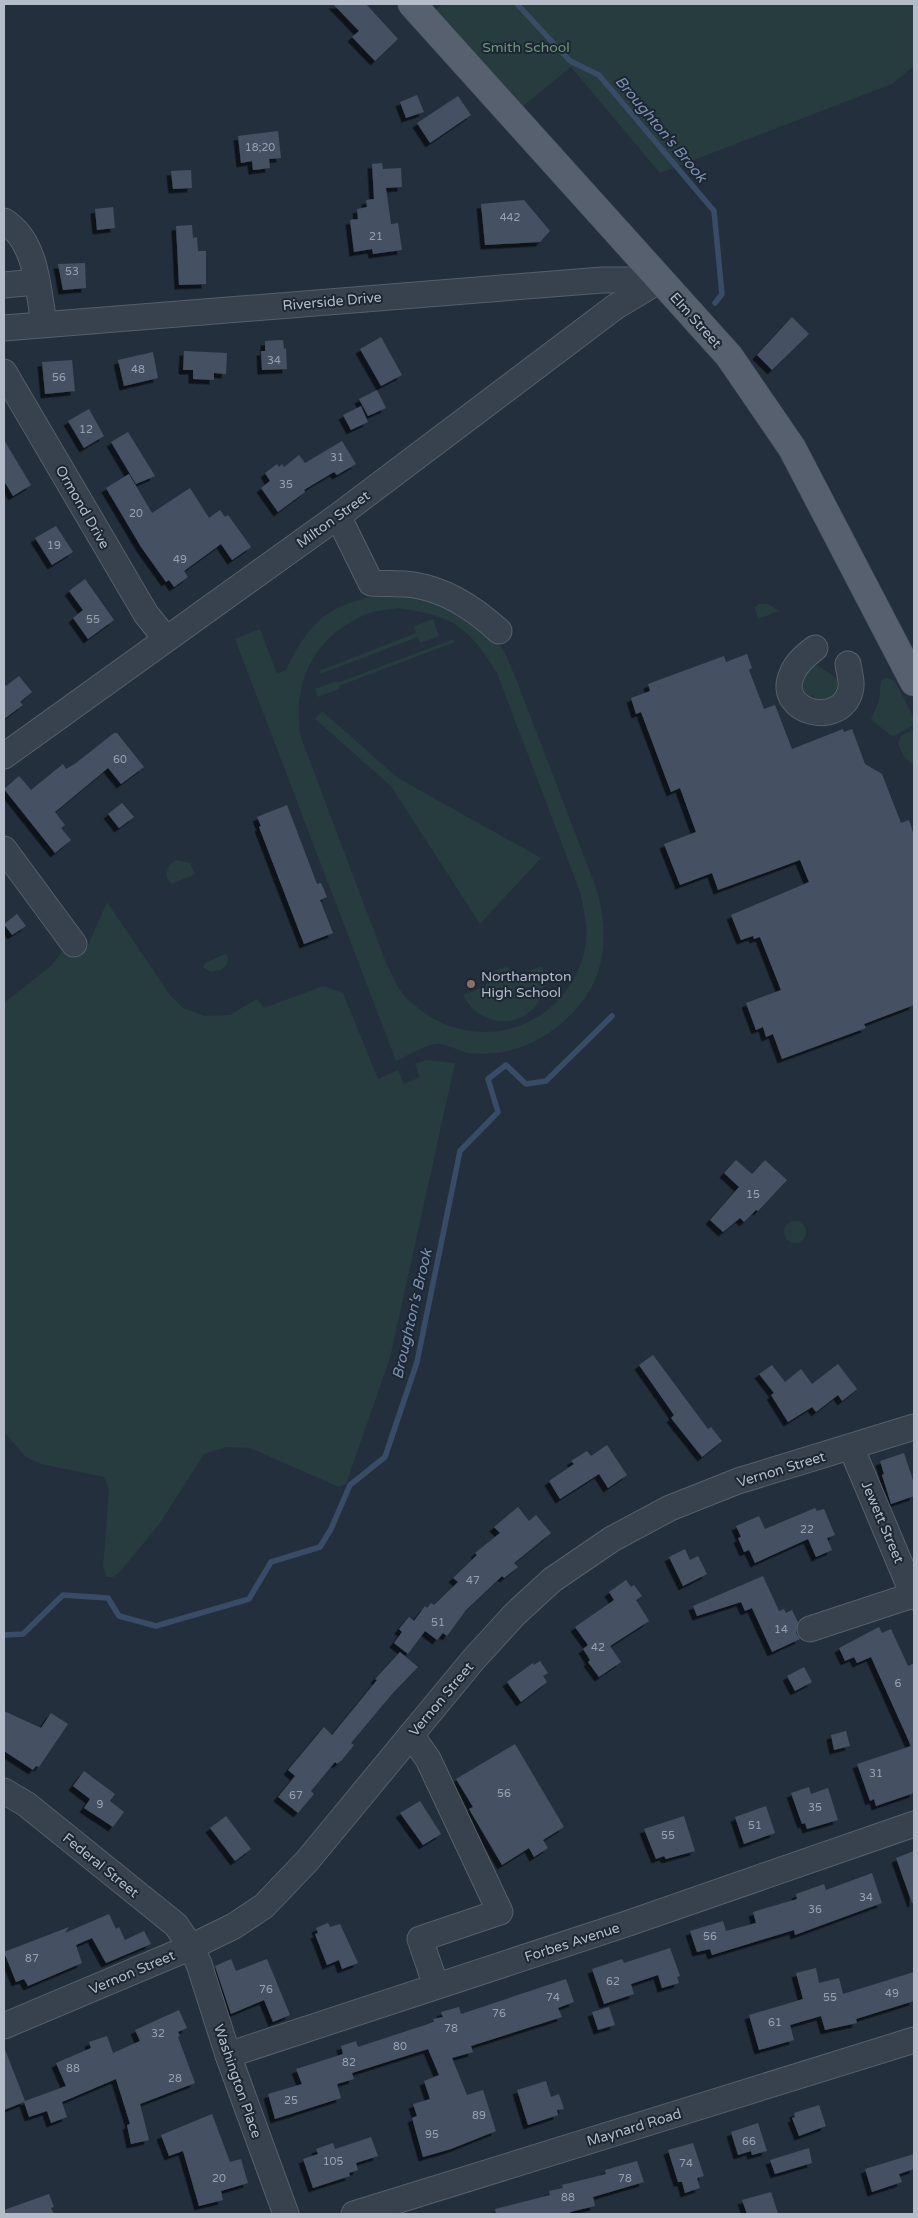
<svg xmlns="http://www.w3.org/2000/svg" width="918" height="2218" font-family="'Varela Round',sans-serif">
<defs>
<filter id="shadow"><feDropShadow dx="-4.5" dy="4.5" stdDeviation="0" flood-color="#0009"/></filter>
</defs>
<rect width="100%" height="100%" fill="#242f3e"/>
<g fill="#263c3f" fill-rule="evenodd">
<path d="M 442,4 L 914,4 L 914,66 L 892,84 L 660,173 L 571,67 L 522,107 L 435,11 Z"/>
<path d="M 385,593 L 416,593 L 489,629 L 505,653 L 517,681 L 597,890 C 603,915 607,939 600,965 C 590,1009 539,1050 494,1053 C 486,1054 476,1054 468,1053 C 458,1051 444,1042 435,1044 C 422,1047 408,1055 396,1061 L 235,639 L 260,629 L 277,674 L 286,670 C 312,617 329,606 385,593 ZM 398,608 C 452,616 468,625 497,673 L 580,892 C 584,911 589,929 585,949 C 568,1026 480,1058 418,1008 C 414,1004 407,1000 404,995 C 397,987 392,975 387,965 L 300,735 C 293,680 314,636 367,614 C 376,610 388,610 398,608 Z"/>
<path d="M 758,604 L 768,604 L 779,611 L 758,619 L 755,608 Z"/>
<path d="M 433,619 L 439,636 L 420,643 L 418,637 L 320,674 L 319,671 L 416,633 L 414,626 Z"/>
<path d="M 454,639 L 455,642 L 339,686 L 339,689 L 318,697 L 315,689 L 336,681 L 337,683 Z"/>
<path d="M 817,665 L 839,680 L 840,684 L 834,699 L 813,703 L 815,697 L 812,695 L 808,700 L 804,697 L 800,681 L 812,666 Z"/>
<path d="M 885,678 L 889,678 L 895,682 L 914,718 L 913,725 L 895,736 L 890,735 L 871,719 L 879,701 L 881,682 Z"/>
<path d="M 322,711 L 398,778 L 541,858 L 480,924 L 391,786 L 315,719 Z"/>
<path d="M 914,729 L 914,766 L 904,757 L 898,744 L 901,736 Z"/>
<path d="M 176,860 L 190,863 L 195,874 L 172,884 L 167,878 C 166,870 169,864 176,860 Z"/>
<path d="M 107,902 L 170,995 L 183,1008 L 205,1016 L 230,1015 L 257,999 L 264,1008 L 323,986 L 343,993 L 378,1079 L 398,1070 L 404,1084 L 420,1077 L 415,1064 L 426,1060 L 455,1063 L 390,1358 L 346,1484 L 339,1487 L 250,1448 L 227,1447 L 204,1454 L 160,1523 L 119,1573 L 113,1577 L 107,1577 L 103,1567 L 109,1490 L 104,1477 L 41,1464 L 26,1457 L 4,1432 L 4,1003 L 52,965 L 66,946 L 86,950 Z"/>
<path d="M 225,954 L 228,957 L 227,964 L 221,970 L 211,972 L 203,967 L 205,963 Z"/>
<path d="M 542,966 C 557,1019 489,1044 463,995 L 486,986 L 492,972 L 506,967 L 520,975 Z"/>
<circle cx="795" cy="1232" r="11"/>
</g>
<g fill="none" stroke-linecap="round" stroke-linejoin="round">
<g stroke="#394c67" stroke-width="5.5">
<path d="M 517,4 L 570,61 L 599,75 L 714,211 L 722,294 L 715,303"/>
<path d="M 4,1635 L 23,1634 L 63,1595 L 108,1598 L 119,1616 L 156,1626 L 249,1599 L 271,1562 L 320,1547 L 331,1529 L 350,1485 L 385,1457 L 417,1362 L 460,1151 L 498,1112 L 488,1079 L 506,1065 L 526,1084 L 546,1081 L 612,1016"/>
</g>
</g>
<g fill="#455162" filter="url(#shadow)">
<path d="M 333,4 L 366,4 L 398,39 L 375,61 L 352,37 L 359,31 Z"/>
<path d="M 417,95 L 424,112 L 406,118 L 400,102 Z"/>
<path d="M 458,96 L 471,115 L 430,143 L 417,123 Z"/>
<path d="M 278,131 L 281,158 L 269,159 L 270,168 L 253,170 L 252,161 L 241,163 L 238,136 Z"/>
<path d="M 382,163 L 383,169 L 401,168 L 402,187 L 386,188 L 391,224 L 398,223 L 402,250 L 373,254 L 372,249 L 354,252 L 350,220 L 358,219 L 357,209 L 367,207 L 366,200 L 374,199 L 372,164 Z"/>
<path d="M 191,170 L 192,188 L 173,189 L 171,171 Z"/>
<path d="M 524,200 L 550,231 L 540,242 L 485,245 L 481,204 Z"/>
<path d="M 113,207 L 115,228 L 97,230 L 95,209 Z"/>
<path d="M 192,225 L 193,238 L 197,237 L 198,251 L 206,251 L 206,284 L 179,285 L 176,226 Z"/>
<path d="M 85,263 L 86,288 L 63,290 L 58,264 Z"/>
<path d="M 792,317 L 809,334 L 772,370 L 757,355 Z"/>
<path d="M 381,337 L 402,375 L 381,386 L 360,349 Z"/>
<path d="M 283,340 L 284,349 L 286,348 L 287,369 L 262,370 L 261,351 L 265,351 L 265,341 Z"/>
<path d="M 184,351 L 227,353 L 226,374 L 214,373 L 214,380 L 193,379 L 193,370 L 183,370 Z"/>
<path d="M 153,352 L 158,378 L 124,386 L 118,360 Z"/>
<path d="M 72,360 L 75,391 L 45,394 L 42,362 Z"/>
<path d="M 377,390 L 386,408 L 368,416 L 359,399 Z"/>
<path d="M 361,406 L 368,422 L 351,430 L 343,415 Z"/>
<path d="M 89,409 L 104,436 L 84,448 L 68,421 Z"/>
<path d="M 128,432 L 155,476 L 136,484 L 111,442 Z"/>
<path d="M 4,440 L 31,485 L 13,496 L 4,481 Z"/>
<path d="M 342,441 L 356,464 L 337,475 L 334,472 L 304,490 L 305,492 L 278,512 L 261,488 L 270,481 L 265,473 L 277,464 L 279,467 L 282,464 L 284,467 L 299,455 L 305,463 Z"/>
<path d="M 129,474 L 152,513 L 190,488 L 209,518 L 220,510 L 225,517 L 228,515 L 251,547 L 232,560 L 221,544 L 184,571 L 188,577 L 174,587 L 169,580 L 166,582 L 141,547 L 106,488 Z"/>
<path d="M 56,526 L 73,552 L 52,565 L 35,538 Z"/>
<path d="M 85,579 L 114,620 L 88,639 L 73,618 L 83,610 L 69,591 Z"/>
<path d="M 747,654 L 752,668 L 749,670 L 764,709 L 775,705 L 792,749 L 843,729 L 844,732 L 852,729 L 865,764 L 882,774 L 901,823 L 909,820 L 914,835 L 914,1005 L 864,1024 L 866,1028 L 782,1059 L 773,1034 L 766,1037 L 763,1027 L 756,1030 L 746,1003 L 781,990 L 760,937 L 754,939 L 753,936 L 741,940 L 731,915 L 809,882 L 800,860 L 718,890 L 712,873 L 680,885 L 664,844 L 696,832 L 680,788 L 671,792 L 641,712 L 636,714 L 631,698 L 650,691 L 648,684 L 724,656 L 726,662 Z"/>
<path d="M 19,676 L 32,692 L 20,702 L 23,705 L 4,719 L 4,683 L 6,686 Z"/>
<path d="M 114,733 L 117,733 L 144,767 L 121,784 L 108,768 L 55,812 L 65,825 L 61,828 L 71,840 L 55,853 L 4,789 L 19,776 L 31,790 L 63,764 L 66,769 L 76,763 Z"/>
<path d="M 122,803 L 134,817 L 119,828 L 108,814 Z"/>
<path d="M 287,805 L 317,884 L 321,883 L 327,897 L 320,900 L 333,933 L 304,944 L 259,827 L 261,826 L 257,817 Z"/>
<path d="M 17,914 L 26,926 L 12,935 L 4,924 Z"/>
<path d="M 736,1160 L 752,1174 L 765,1160 L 787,1180 L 758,1211 L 756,1210 L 744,1222 L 740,1218 L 723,1232 L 710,1220 L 739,1187 L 724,1173 Z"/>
<path d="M 653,1355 L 708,1429 L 711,1427 L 722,1441 L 702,1457 L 671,1418 L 674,1415 L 639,1365 Z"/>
<path d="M 838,1364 L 857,1389 L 842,1401 L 838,1395 L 816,1412 L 812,1407 L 788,1422 L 771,1395 L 774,1393 L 759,1374 L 772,1365 L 785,1382 L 801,1369 L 812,1384 Z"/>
<path d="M 607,1445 L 627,1475 L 608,1488 L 599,1474 L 560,1499 L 549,1481 L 574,1464 L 571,1461 L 587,1451 L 591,1456 Z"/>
<path d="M 904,1453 L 914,1483 L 914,1496 L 891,1504 L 882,1475 L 884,1474 L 880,1461 Z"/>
<path d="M 518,1507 L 529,1521 L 536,1515 L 551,1533 L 514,1563 L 518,1567 L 504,1578 L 502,1576 L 466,1610 L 447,1636 L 443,1633 L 437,1640 L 425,1631 L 408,1654 L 394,1643 L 402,1632 L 399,1629 L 409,1617 L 414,1621 L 425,1606 L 427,1608 L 431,1603 L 434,1605 L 458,1582 L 453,1578 L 477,1555 L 475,1553 L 500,1533 L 494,1527 Z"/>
<path d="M 815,1508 L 817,1511 L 824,1509 L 835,1535 L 827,1538 L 832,1550 L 816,1557 L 808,1539 L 755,1563 L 749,1550 L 744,1552 L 738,1538 L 741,1537 L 736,1526 L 759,1516 L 765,1529 Z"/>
<path d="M 685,1549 L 690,1560 L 698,1556 L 707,1574 L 683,1586 L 669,1557 Z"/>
<path d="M 763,1576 L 779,1611 L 784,1609 L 786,1613 L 792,1610 L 798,1622 L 796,1633 L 800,1639 L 772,1652 L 752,1608 L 745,1611 L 741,1602 L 697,1616 L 693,1606 Z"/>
<path d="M 626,1580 L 631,1587 L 634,1585 L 642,1596 L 636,1600 L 649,1621 L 610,1646 L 621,1662 L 599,1677 L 588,1662 L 590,1660 L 583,1649 L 588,1645 L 575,1627 L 614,1600 L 609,1592 Z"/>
<path d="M 879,1627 L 882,1633 L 891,1629 L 908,1666 L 914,1663 L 914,1793 L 876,1806 L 874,1799 L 870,1801 L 857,1764 L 911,1746 L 871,1657 L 857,1663 L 854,1657 L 845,1661 L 839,1648 Z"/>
<path d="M 400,1652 L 418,1667 L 392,1694 L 351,1743 L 354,1745 L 342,1760 L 337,1764 L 335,1762 L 311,1791 L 314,1794 L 298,1813 L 278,1797 L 295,1776 L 288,1770 L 324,1727 L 332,1735 L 377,1680 L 375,1679 Z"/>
<path d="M 540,1661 L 548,1673 L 543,1676 L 547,1682 L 521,1702 L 507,1682 L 533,1663 L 534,1665 Z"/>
<path d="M 804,1667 L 812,1682 L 795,1691 L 787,1676 Z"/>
<path d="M 4,1711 L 41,1728 L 51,1713 L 68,1724 L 39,1767 L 36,1766 L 33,1770 L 4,1751 Z"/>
<path d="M 846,1731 L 850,1746 L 834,1750 L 831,1735 Z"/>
<path d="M 515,1744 L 564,1827 L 543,1840 L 548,1848 L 534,1857 L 529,1848 L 502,1865 L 469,1809 L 473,1807 L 456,1779 Z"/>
<path d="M 84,1771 L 115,1794 L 110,1801 L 124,1812 L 113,1827 L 84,1808 L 90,1799 L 73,1786 Z"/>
<path d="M 809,1787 L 811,1794 L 828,1788 L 838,1820 L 807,1829 L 805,1823 L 802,1824 L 791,1793 Z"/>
<path d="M 420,1801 L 441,1834 L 423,1845 L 400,1813 Z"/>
<path d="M 766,1806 L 775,1833 L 744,1844 L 735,1817 Z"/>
<path d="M 226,1816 L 251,1849 L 235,1861 L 210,1828 Z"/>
<path d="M 684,1816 L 695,1851 L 666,1859 L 664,1856 L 656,1859 L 644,1829 Z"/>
<path d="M 914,1851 L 914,1902 L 912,1903 L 896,1858 Z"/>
<path d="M 872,1873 L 882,1903 L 795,1935 L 794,1930 L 712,1955 L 710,1949 L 697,1952 L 690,1931 L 723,1921 L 726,1931 L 756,1923 L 753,1912 L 797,1899 L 796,1894 L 824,1884 L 826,1890 Z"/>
<path d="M 109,1914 L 116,1929 L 119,1927 L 125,1940 L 144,1931 L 151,1944 L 106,1963 L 92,1938 L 76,1945 L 82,1963 L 28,1986 L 24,1979 L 16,1982 L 4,1952 L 69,1927 L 65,1933 Z"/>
<path d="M 328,1923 L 330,1927 L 340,1924 L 358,1963 L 342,1969 L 339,1960 L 327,1965 L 315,1934 L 318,1933 L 316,1928 Z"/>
<path d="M 670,1948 L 680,1976 L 677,1977 L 679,1983 L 662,1988 L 658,1975 L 631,1984 L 634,1994 L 604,2004 L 592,1969 L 622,1959 L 624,1963 Z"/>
<path d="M 231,1959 L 236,1971 L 267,1959 L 290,2015 L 273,2022 L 264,2000 L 231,2014 L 215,1966 Z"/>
<path d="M 816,1968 L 819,1983 L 839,1978 L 843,1994 L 914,1972 L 914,2001 L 856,2019 L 857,2023 L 825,2030 L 821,2016 L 790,2025 L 794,2040 L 759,2050 L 749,2015 L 803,1999 L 796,1973 Z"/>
<path d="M 566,1979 L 574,2002 L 558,2008 L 562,2017 L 471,2046 L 473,2052 L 452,2058 L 467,2095 L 483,2090 L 496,2131 L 451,2149 L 423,2157 L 412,2118 L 417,2116 L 413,2104 L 430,2099 L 424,2081 L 439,2075 L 428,2049 L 352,2073 L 354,2079 L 337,2084 L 341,2098 L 275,2119 L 268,2094 L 302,2084 L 296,2069 L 343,2054 L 341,2046 L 356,2041 L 358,2047 L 434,2022 L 433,2019 L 443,2017 L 441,2012 L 459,2007 L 461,2014 Z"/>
<path d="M 609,2007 L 615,2025 L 598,2030 L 592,2012 Z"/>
<path d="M 179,2010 L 187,2028 L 178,2032 L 180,2036 L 178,2037 L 195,2083 L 140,2104 L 149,2140 L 131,2144 L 127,2125 L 130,2124 L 116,2079 L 62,2102 L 67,2117 L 51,2123 L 47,2111 L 29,2117 L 24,2102 L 4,2110 L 4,2047 L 25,2101 L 66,2086 L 56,2063 L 91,2048 L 89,2042 L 107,2036 L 113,2053 L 140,2041 L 135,2030 Z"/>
<path d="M 546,2081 L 551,2097 L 559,2094 L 564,2109 L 557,2110 L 558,2115 L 528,2125 L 517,2090 Z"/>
<path d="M 819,2105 L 826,2126 L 799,2136 L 792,2118 L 795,2117 L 794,2113 Z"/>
<path d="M 212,2114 L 230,2162 L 241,2159 L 248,2183 L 221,2191 L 223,2200 L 199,2206 L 183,2151 L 169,2156 L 161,2135 Z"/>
<path d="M 758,2123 L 767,2151 L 752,2155 L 751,2151 L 738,2155 L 731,2132 Z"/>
<path d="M 371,2137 L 378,2156 L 356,2163 L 358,2170 L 349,2173 L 350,2176 L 313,2188 L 303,2159 L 318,2154 L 316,2149 L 333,2143 L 335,2149 Z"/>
<path d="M 693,2143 L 704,2176 L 697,2178 L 700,2188 L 685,2193 L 682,2182 L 678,2182 L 668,2150 Z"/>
<path d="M 809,2148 L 812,2163 L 775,2174 L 770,2160 Z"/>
<path d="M 914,2154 L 914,2169 L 899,2174 L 902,2182 L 872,2192 L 865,2169 Z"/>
<path d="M 637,2161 L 644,2182 L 593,2197 L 595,2206 L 570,2212 L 571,2214 L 496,2214 L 495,2209 L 550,2195 L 549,2191 L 563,2188 L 562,2185 L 606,2174 L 605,2170 Z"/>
<path d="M 771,2192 L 778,2214 L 747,2214 L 742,2200 Z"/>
<path d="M 49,2194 L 54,2207 L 51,2208 L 54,2214 L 4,2214 L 4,2210 Z"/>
</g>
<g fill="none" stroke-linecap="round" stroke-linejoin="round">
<defs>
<g id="minor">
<path d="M 4,221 C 37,241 38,289 44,324"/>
<path d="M 4,285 L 36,282"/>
<path d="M 4,328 L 602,280 L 660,280"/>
<path d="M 4,372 L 146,614 L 166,639"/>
<path d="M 338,516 L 371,583 C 385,584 400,583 414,585 C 447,590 475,609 499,631"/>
<path d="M 815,648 C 806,655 796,663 792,674 C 774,714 845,730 851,687 C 852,680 849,672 848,664"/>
<path d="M 4,756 L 338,516 L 615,307 L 660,280"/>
<path d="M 4,849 L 74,944"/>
<path d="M 851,1447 L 914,1597"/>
<path d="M 810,1629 L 913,1595"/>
<path d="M 411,1735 L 428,1759 L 500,1912 L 420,1939 L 436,1986"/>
<path d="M 4,1791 L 26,1804 L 176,1925 L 191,1947 L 199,1964 L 228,2055 L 286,2214"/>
<path d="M 4,2026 L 191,1947 L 234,1926 L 264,1906 L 307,1861 L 473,1660 L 515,1614 L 552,1580 L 612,1539 L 670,1508 L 738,1481 L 914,1427"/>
<path d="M 228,2055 L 629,1923 L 914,1824"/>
<path d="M 354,2214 L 914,2040"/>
</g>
<path id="major" d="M 412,4 L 729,356 L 792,448 L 914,682"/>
</defs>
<use href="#minor" stroke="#565f6c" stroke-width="27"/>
<use href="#major" stroke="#414a57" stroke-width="29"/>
<use href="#minor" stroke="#38414e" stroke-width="25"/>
<use href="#major" stroke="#56606e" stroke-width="28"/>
</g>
<circle fill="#8d6e63" stroke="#1d2633" stroke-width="2" cx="471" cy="984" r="5"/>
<g text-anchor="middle" stroke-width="4" stroke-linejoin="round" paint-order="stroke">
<g font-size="11" fill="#98a1af">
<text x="260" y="151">18;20</text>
<text x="510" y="221">442</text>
<text x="376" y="240">21</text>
<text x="72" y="275">53</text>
<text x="274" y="364">34</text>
<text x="138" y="373">48</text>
<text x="59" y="381">56</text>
<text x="86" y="433">12</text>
<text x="337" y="461">31</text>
<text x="286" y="488">35</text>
<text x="136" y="517">20</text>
<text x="54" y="549">19</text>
<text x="180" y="563">49</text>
<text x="93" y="623">55</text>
<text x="120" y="763">60</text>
<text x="753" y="1198">15</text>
<text x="807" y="1533">22</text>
<text x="473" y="1584">47</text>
<text x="438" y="1626">51</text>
<text x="781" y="1633">14</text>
<text x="598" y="1651">42</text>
<text x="898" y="1687">6</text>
<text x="876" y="1777">31</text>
<text x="504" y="1797">56</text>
<text x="296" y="1799">67</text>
<text x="100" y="1808">9</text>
<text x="815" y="1811">35</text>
<text x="755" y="1829">51</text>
<text x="668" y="1839">55</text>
<text x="866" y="1901">34</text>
<text x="815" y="1913">36</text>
<text x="710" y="1940">56</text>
<text x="32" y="1962">87</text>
<text x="613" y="1985">62</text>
<text x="266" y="1993">76</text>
<text x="892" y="1997">49</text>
<text x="553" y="2001">74</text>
<text x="830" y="2001">55</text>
<text x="499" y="2017">76</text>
<text x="775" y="2026">61</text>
<text x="451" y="2032">78</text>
<text x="158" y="2037">32</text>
<text x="400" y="2050">80</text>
<text x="349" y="2066">82</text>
<text x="73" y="2072">88</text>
<text x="175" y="2082">28</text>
<text x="291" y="2104">25</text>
<text x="479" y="2119">89</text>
<text x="432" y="2138">95</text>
<text x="749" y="2145">66</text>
<text x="333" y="2165">105</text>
<text x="686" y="2167">74</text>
<text x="219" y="2182">20</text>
<text x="625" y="2182">78</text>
<text x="568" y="2201">88</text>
</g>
<g font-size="14" fill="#6b9a76" stroke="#1d2633">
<text x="526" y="52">Smith School</text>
</g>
<g font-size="14" fill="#b4bcc9" stroke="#1d2633">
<text transform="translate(332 301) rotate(-5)" y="5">Riverside Drive</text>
<text transform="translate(696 320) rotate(48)" y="5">Elm Street</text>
<text transform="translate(83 507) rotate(60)" y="5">Ormond Drive</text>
<text transform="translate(333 519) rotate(-36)" y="5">Milton Street</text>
<text transform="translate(781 1469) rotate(-17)" y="5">Vernon Street</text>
<text transform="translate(883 1522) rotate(67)" y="5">Jewett Street</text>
<text transform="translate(441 1699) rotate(-50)" y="5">Vernon Street</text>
<text transform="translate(101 1865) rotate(39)" y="5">Federal Street</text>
<text transform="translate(572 1942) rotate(-18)" y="5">Forbes Avenue</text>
<text transform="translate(132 1972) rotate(-23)" y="5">Vernon Street</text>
<text transform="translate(238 2081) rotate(71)" y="5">Washington Place</text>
<text transform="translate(634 2127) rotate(-17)" y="5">Maynard Road</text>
</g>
<g font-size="14" fill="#b4bcc9" stroke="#1d2633" text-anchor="start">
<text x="481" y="981">Northampton<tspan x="481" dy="16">High School</tspan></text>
</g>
<g font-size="15" font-style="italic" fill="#7c92b1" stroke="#1d2633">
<text transform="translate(661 129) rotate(50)" y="5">Broughton's Brook</text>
<text transform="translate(412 1314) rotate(-77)" y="5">Broughton's Brook</text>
</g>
</g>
<rect width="918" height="2218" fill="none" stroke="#b4bcc9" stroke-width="10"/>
</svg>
